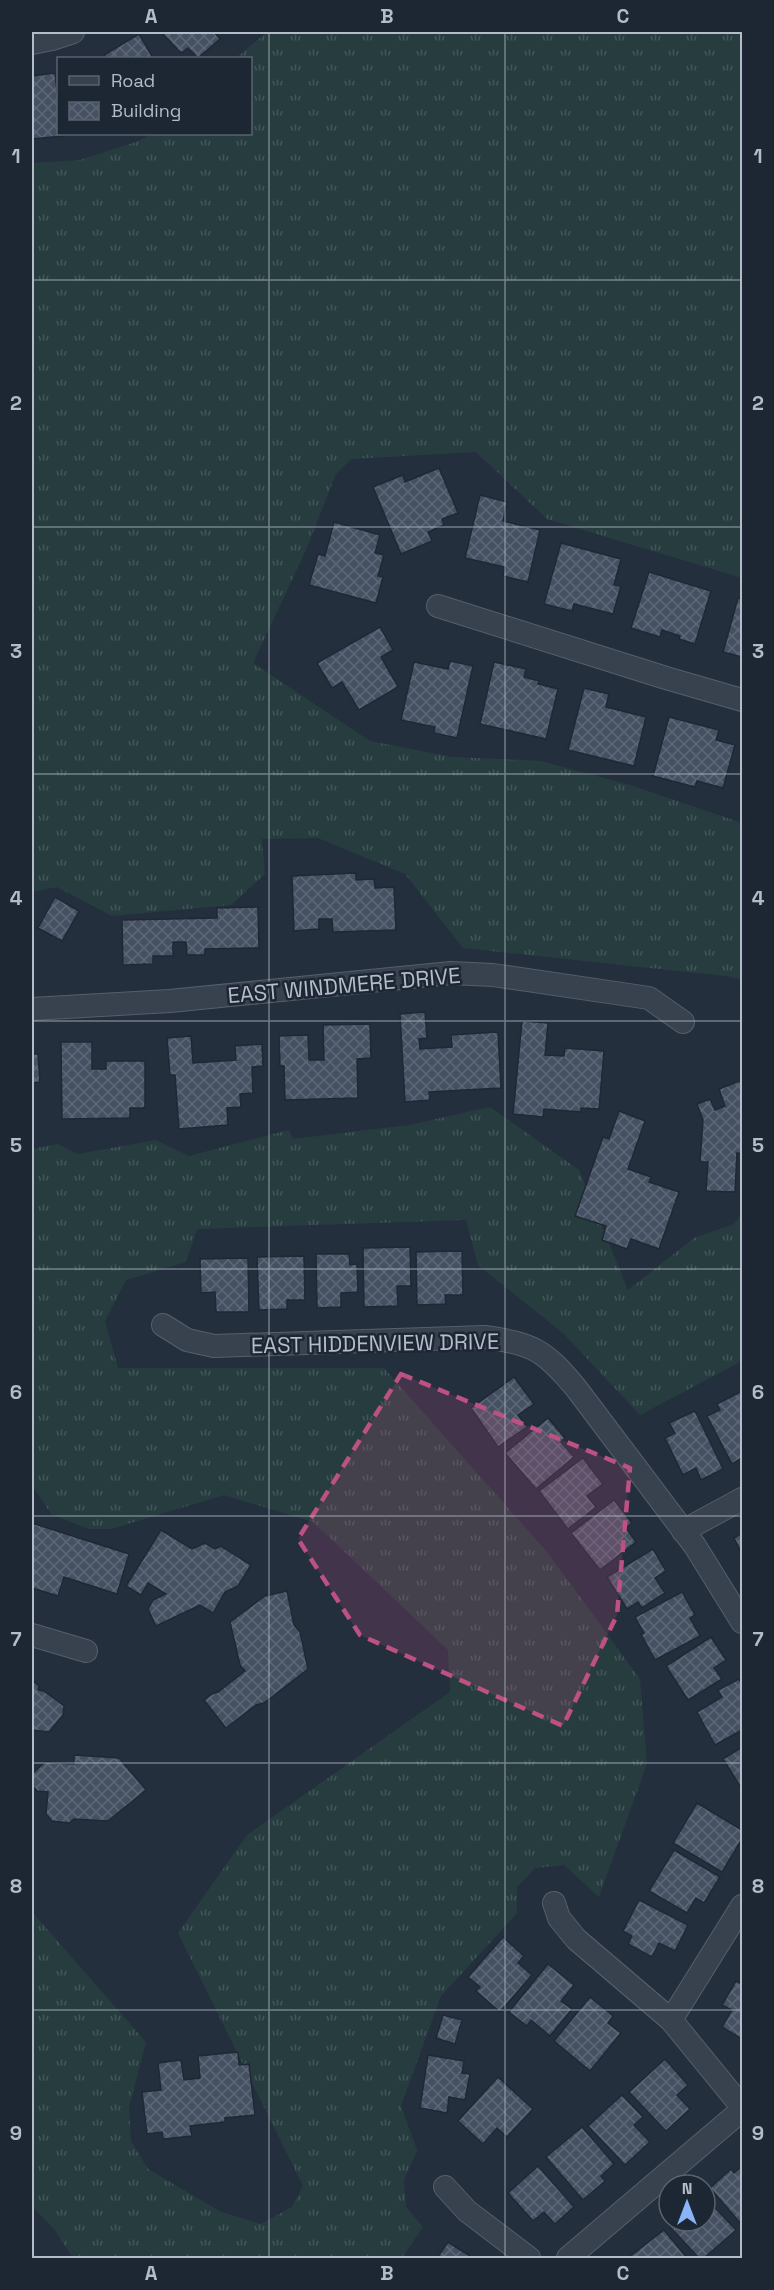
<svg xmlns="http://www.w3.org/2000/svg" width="774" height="2290" font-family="'Space Grotesk',sans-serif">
<defs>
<pattern id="grass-tufts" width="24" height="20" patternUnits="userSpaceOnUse" patternTransform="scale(1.5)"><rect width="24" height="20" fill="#263c3f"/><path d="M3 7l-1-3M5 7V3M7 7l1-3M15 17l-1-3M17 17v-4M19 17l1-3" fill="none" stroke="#435659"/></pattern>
<pattern id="building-cross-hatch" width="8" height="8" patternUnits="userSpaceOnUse" patternTransform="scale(1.5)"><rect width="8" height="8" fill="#455162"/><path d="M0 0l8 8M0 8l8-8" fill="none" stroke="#5d6877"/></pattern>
</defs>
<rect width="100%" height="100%" fill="#242f3e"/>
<g fill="url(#grass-tufts)">
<path d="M 267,32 L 742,32 L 742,578 L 547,519 L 476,452 L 351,459 L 336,474 L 306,550 L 253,663 L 370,741 L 452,757 L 541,761 L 630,785 L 742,823 L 742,980 L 725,976 L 463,948 L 405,874 L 318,838 L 262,839 L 265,874 L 231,905 L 112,916 L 57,887 L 32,892 L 32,163 L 80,160 L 139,141 L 150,134 L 250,134 L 250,58 L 236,58 Z"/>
<path d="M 490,1107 L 579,1170 L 628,1290 L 694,1238 L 734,1224 L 742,1214 L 742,1361 L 640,1415 L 564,1334 L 478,1265 L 466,1220 L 197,1229 L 186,1262 L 126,1280 L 105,1321 L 118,1368 L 384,1368 L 548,1553 L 640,1679 L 647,1764 L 599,1897 L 564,1865 L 535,1868 L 517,1887 L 517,1913 L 441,1996 L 401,2106 L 417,2150 L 404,2180 L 406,2207 L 423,2227 L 402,2258 L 73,2258 L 54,2229 L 32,2206 L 32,1912 L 146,2042 L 129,2107 L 131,2141 L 148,2169 L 221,2212 L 261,2224 L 292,2207 L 303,2186 L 178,1933 L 247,1835 L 450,1692 L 448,1650 L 313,1522 L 224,1495 L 111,1529 L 88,1529 L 51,1514 L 32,1485 L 32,1149 L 58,1144 L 78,1154 L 156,1140 L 189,1156 L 289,1130 L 293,1139 L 409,1125 Z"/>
</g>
<g fill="url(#building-cross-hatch)" stroke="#1f2835" stroke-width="1.5">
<path d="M 161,32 L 214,32 L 220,39 L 198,58 L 188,48 L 181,53 Z"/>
<path d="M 139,34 L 153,58 L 106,58 L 104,55 Z"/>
<path d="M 55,73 L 58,100 L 58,134 L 63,134 L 63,136 L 32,139 L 32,76 Z"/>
<path d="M 439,468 L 458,513 L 442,519 L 444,525 L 428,532 L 432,541 L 401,554 L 373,487 L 403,475 L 405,482 Z"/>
<path d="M 480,495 L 507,502 L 503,521 L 540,530 L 528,582 L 503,576 L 505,567 L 465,558 Z"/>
<path d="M 334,522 L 380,535 L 375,553 L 384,555 L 378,576 L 383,577 L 376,603 L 309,585 L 318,554 L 325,556 Z"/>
<path d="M 561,543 L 621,559 L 614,585 L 621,586 L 613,614 L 574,604 L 572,611 L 544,604 Z"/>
<path d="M 649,572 L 711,591 L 695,644 L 679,639 L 680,636 L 662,630 L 660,637 L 631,628 Z"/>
<path d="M 738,598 L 742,599 L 742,657 L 723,652 Z"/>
<path d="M 380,627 L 393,650 L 381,657 L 398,687 L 359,710 L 342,682 L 332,688 L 317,663 Z"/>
<path d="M 450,661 L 473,666 L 457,738 L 434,733 L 435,727 L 401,720 L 414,662 L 448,669 Z"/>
<path d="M 494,662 L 526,669 L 524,677 L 539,681 L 538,684 L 558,689 L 546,739 L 480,724 Z"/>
<path d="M 584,688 L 609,694 L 606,707 L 646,717 L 634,766 L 568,750 Z"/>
<path d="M 669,717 L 719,730 L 716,740 L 735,745 L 723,788 L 697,781 L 695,787 L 653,776 Z"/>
<path d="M 356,873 L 356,880 L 374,879 L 375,888 L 394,887 L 396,930 L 333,932 L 332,919 L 319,919 L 319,929 L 294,931 L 292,876 Z"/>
<path d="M 55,897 L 79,911 L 62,941 L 38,928 Z"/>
<path d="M 258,907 L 259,948 L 205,949 L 205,955 L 187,955 L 186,942 L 173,942 L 173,956 L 153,956 L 153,964 L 123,965 L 122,920 L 217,918 L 217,908 Z"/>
<path d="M 425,1012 L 427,1038 L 419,1039 L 420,1049 L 452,1047 L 451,1035 L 498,1032 L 501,1088 L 429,1092 L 430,1100 L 405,1102 L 400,1014 Z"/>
<path d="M 522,1021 L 548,1023 L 545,1055 L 564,1056 L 565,1048 L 604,1051 L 599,1109 L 581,1108 L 581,1112 L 544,1109 L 543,1117 L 513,1114 Z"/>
<path d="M 370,1024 L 371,1058 L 357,1059 L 358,1098 L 285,1100 L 284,1066 L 280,1066 L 279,1036 L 308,1035 L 309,1060 L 324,1060 L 323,1025 Z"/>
<path d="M 191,1036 L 193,1063 L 236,1060 L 235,1046 L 262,1044 L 263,1066 L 252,1067 L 253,1093 L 240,1094 L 241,1107 L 227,1108 L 228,1125 L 179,1129 L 175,1075 L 170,1075 L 167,1038 Z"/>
<path d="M 61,1042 L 92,1042 L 92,1069 L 106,1069 L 106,1061 L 145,1061 L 145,1108 L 130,1108 L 130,1118 L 62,1119 Z"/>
<path d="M 32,1054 L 38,1054 L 40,1082 L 32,1083 Z"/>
<path d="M 742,1080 L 742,1154 L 737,1153 L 735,1192 L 706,1191 L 708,1162 L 700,1162 L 703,1120 L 697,1104 L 710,1099 L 715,1110 L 725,1106 L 719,1089 Z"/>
<path d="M 619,1111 L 645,1121 L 628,1169 L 651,1177 L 649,1182 L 679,1192 L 659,1249 L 631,1239 L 627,1249 L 602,1240 L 606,1226 L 575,1216 L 603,1137 L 609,1139 Z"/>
<path d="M 410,1247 L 411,1286 L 397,1286 L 398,1306 L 364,1307 L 363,1248 Z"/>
<path d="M 462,1251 L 463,1295 L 445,1295 L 446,1304 L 417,1305 L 416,1252 Z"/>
<path d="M 316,1254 L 349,1254 L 350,1265 L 357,1264 L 358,1292 L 341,1293 L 341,1307 L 317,1308 Z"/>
<path d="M 304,1256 L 305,1300 L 287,1300 L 287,1309 L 259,1310 L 257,1257 Z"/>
<path d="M 248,1258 L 249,1312 L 216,1312 L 215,1292 L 201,1293 L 200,1259 Z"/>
<path d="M 514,1377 L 534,1404 L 518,1415 L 527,1427 L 498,1447 L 471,1408 Z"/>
<path d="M 742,1391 L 742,1458 L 732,1464 L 707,1416 L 720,1410 L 717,1404 Z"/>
<path d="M 695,1411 L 723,1469 L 701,1480 L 696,1468 L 683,1475 L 665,1438 L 675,1433 L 669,1423 Z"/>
<path d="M 548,1418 L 565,1438 L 561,1442 L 574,1457 L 536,1489 L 505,1453 Z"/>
<path d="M 583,1458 L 603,1484 L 587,1496 L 596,1507 L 568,1529 L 539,1491 Z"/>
<path d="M 614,1500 L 632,1523 L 626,1528 L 636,1542 L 600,1570 L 571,1533 Z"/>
<path d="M 32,1523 L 129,1554 L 117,1594 L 64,1577 L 58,1596 L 32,1588 Z"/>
<path d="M 161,1530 L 192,1549 L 205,1543 L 215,1549 L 221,1546 L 251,1565 L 238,1586 L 225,1592 L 213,1613 L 200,1605 L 156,1626 L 148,1609 L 153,1600 L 166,1594 L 148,1583 L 141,1595 L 126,1586 Z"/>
<path d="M 742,1533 L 742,1554 L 734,1538 Z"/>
<path d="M 653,1549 L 666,1571 L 655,1578 L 665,1593 L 642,1608 L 638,1602 L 627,1609 L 607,1577 Z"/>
<path d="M 287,1591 L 294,1625 L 300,1632 L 308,1669 L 264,1703 L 256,1705 L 226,1728 L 204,1700 L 212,1694 L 218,1692 L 245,1671 L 240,1665 L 230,1622 L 265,1596 Z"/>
<path d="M 682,1592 L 695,1615 L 690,1618 L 700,1636 L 655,1660 L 641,1634 L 644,1633 L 635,1617 Z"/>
<path d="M 711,1637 L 726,1660 L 714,1668 L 722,1679 L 688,1700 L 666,1666 Z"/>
<path d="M 739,1679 L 742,1684 L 742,1730 L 715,1745 L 697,1712 L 722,1697 L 718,1690 Z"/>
<path d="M 32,1680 L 39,1686 L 38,1690 L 44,1691 L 64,1706 L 63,1715 L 49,1732 L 32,1730 Z"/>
<path d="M 742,1747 L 742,1789 L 723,1759 Z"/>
<path d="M 74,1755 L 119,1758 L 146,1790 L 108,1821 L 74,1819 L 69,1823 L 52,1821 L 46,1814 L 48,1792 L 37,1791 L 32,1785 L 32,1774 L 45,1762 L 74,1764 Z"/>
<path d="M 697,1803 L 742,1830 L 742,1839 L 722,1872 L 673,1843 Z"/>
<path d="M 674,1850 L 720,1877 L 704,1903 L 696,1898 L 687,1913 L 649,1891 Z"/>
<path d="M 639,1900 L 688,1925 L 675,1951 L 659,1943 L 652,1957 L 628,1944 L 632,1936 L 623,1931 Z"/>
<path d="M 503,1937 L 524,1956 L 518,1963 L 532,1975 L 500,2012 L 476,1991 L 480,1987 L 468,1977 Z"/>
<path d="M 548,1964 L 574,1985 L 561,2001 L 572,2009 L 550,2036 L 531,2020 L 527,2026 L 509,2012 Z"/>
<path d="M 736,1981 L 742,1984 L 742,2039 L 722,2027 L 732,2010 L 722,2005 Z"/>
<path d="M 590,1997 L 613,2016 L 608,2023 L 621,2033 L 590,2071 L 554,2041 Z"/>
<path d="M 443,2015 L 462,2020 L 455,2044 L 436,2038 Z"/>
<path d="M 238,2052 L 239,2065 L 249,2064 L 255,2115 L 225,2118 L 225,2122 L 190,2126 L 192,2136 L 163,2139 L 162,2132 L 147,2134 L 142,2092 L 161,2090 L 158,2063 L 181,2060 L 184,2080 L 200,2078 L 198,2056 Z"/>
<path d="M 428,2055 L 464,2061 L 462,2073 L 470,2074 L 465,2100 L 449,2097 L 447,2113 L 420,2108 Z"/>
<path d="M 665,2059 L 688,2085 L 677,2095 L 690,2109 L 666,2131 L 629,2092 Z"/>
<path d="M 498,2077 L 533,2109 L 507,2137 L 497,2128 L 483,2144 L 458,2121 Z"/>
<path d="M 622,2095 L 643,2117 L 634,2125 L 650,2142 L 625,2165 L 588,2126 Z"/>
<path d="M 582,2127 L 614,2164 L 601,2176 L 605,2181 L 583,2200 L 546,2157 Z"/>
<path d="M 538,2166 L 574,2207 L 555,2224 L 544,2212 L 533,2221 L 508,2193 Z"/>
<path d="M 742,2166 L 742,2225 L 710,2188 L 731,2169 L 734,2173 Z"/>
<path d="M 705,2197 L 736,2230 L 704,2258 L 699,2258 L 670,2227 L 676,2221 L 705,2221 Z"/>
<path d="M 664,2230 L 687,2258 L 628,2258 Z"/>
<path d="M 448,2242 L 473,2258 L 437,2258 Z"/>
</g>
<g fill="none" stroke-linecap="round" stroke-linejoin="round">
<defs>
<g id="minor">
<path d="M 32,43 L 52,39 L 73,32"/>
<path d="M 438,606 L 666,678 L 742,700"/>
<path d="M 32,1009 L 170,1001 L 451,973 L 493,975 L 649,998 L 683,1022"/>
<path d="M 163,1325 L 187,1340 L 214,1346 L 485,1337 C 534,1344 544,1350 576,1388 L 695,1546 L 742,1622"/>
<path d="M 683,1531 L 742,1499"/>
<path d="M 32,1635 L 86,1651"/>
<path d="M 554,1903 L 559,1918 L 576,1939 L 671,2020 L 742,2107"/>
<path d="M 671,2020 L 742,1906"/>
<path d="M 445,2187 L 467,2211 L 529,2258"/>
<path d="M 568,2258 L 742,2110"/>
</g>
</defs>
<use href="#minor" stroke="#565f6c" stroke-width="24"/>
<use href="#minor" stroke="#38414e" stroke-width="22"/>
</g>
<path fill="#bd5182" fill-opacity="0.2" stroke="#bd5182" stroke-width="4.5" stroke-dasharray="12 8" stroke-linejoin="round" d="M 401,1374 L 630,1468 L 617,1615 L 563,1726 L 360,1635 L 298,1539 Z"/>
<path fill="none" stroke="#b4bcc9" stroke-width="1.5" stroke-opacity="0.55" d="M 269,32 L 269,2258M 505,32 L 505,2258M 32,280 L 742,280M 32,527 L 742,527M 32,774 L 742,774M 32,1021 L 742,1021M 32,1269 L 742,1269M 32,1516 L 742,1516M 32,1763 L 742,1763M 32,2010 L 742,2010"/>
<g text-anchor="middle" stroke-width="5" stroke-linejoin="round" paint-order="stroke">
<g font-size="22" fill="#b4bcc9" stroke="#1d2633">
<text transform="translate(344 985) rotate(-5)" y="8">EAST WINDMERE DRIVE</text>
<text transform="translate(375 1343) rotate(-1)" y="8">EAST HIDDENVIEW DRIVE</text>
</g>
</g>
<rect width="774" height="2290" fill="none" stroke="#1d2633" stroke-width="66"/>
<rect x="57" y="57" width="195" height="78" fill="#1d2633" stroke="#59626f" stroke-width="1.5"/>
<rect x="69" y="76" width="30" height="9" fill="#38414e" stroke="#59626f" stroke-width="1.5"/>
<text x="111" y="87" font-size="18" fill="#b4bcc9">Road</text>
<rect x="69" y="102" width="30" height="18" fill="url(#building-cross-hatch)" stroke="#59626f" stroke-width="1.5"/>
<text x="111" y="117" font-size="18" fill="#b4bcc9">Building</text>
<g transform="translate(687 2203)"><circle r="28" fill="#1d2633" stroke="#59626f" stroke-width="1.5"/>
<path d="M0-4.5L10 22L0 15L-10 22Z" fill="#8ab4f8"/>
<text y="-9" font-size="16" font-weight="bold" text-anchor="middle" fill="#b4bcc9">N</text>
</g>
<rect x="33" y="33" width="708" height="2224" fill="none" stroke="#b4bcc9" stroke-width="2"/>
<g font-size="20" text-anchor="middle" font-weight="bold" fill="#b4bcc9">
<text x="151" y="23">A</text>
<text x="387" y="23">B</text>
<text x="623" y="23">C</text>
<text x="16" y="163">1</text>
<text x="758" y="163">1</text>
<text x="16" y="410">2</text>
<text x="758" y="410">2</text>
<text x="16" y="658">3</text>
<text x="758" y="658">3</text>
<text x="16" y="905">4</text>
<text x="758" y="905">4</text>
<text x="16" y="1152">5</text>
<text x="758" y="1152">5</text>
<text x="16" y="1399">6</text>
<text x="758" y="1399">6</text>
<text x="16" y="1646">7</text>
<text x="758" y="1646">7</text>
<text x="16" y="1893">8</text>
<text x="758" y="1893">8</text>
<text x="16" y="2140">9</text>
<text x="758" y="2140">9</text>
<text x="151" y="2280">A</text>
<text x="387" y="2280">B</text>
<text x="623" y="2280">C</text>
</g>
</svg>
